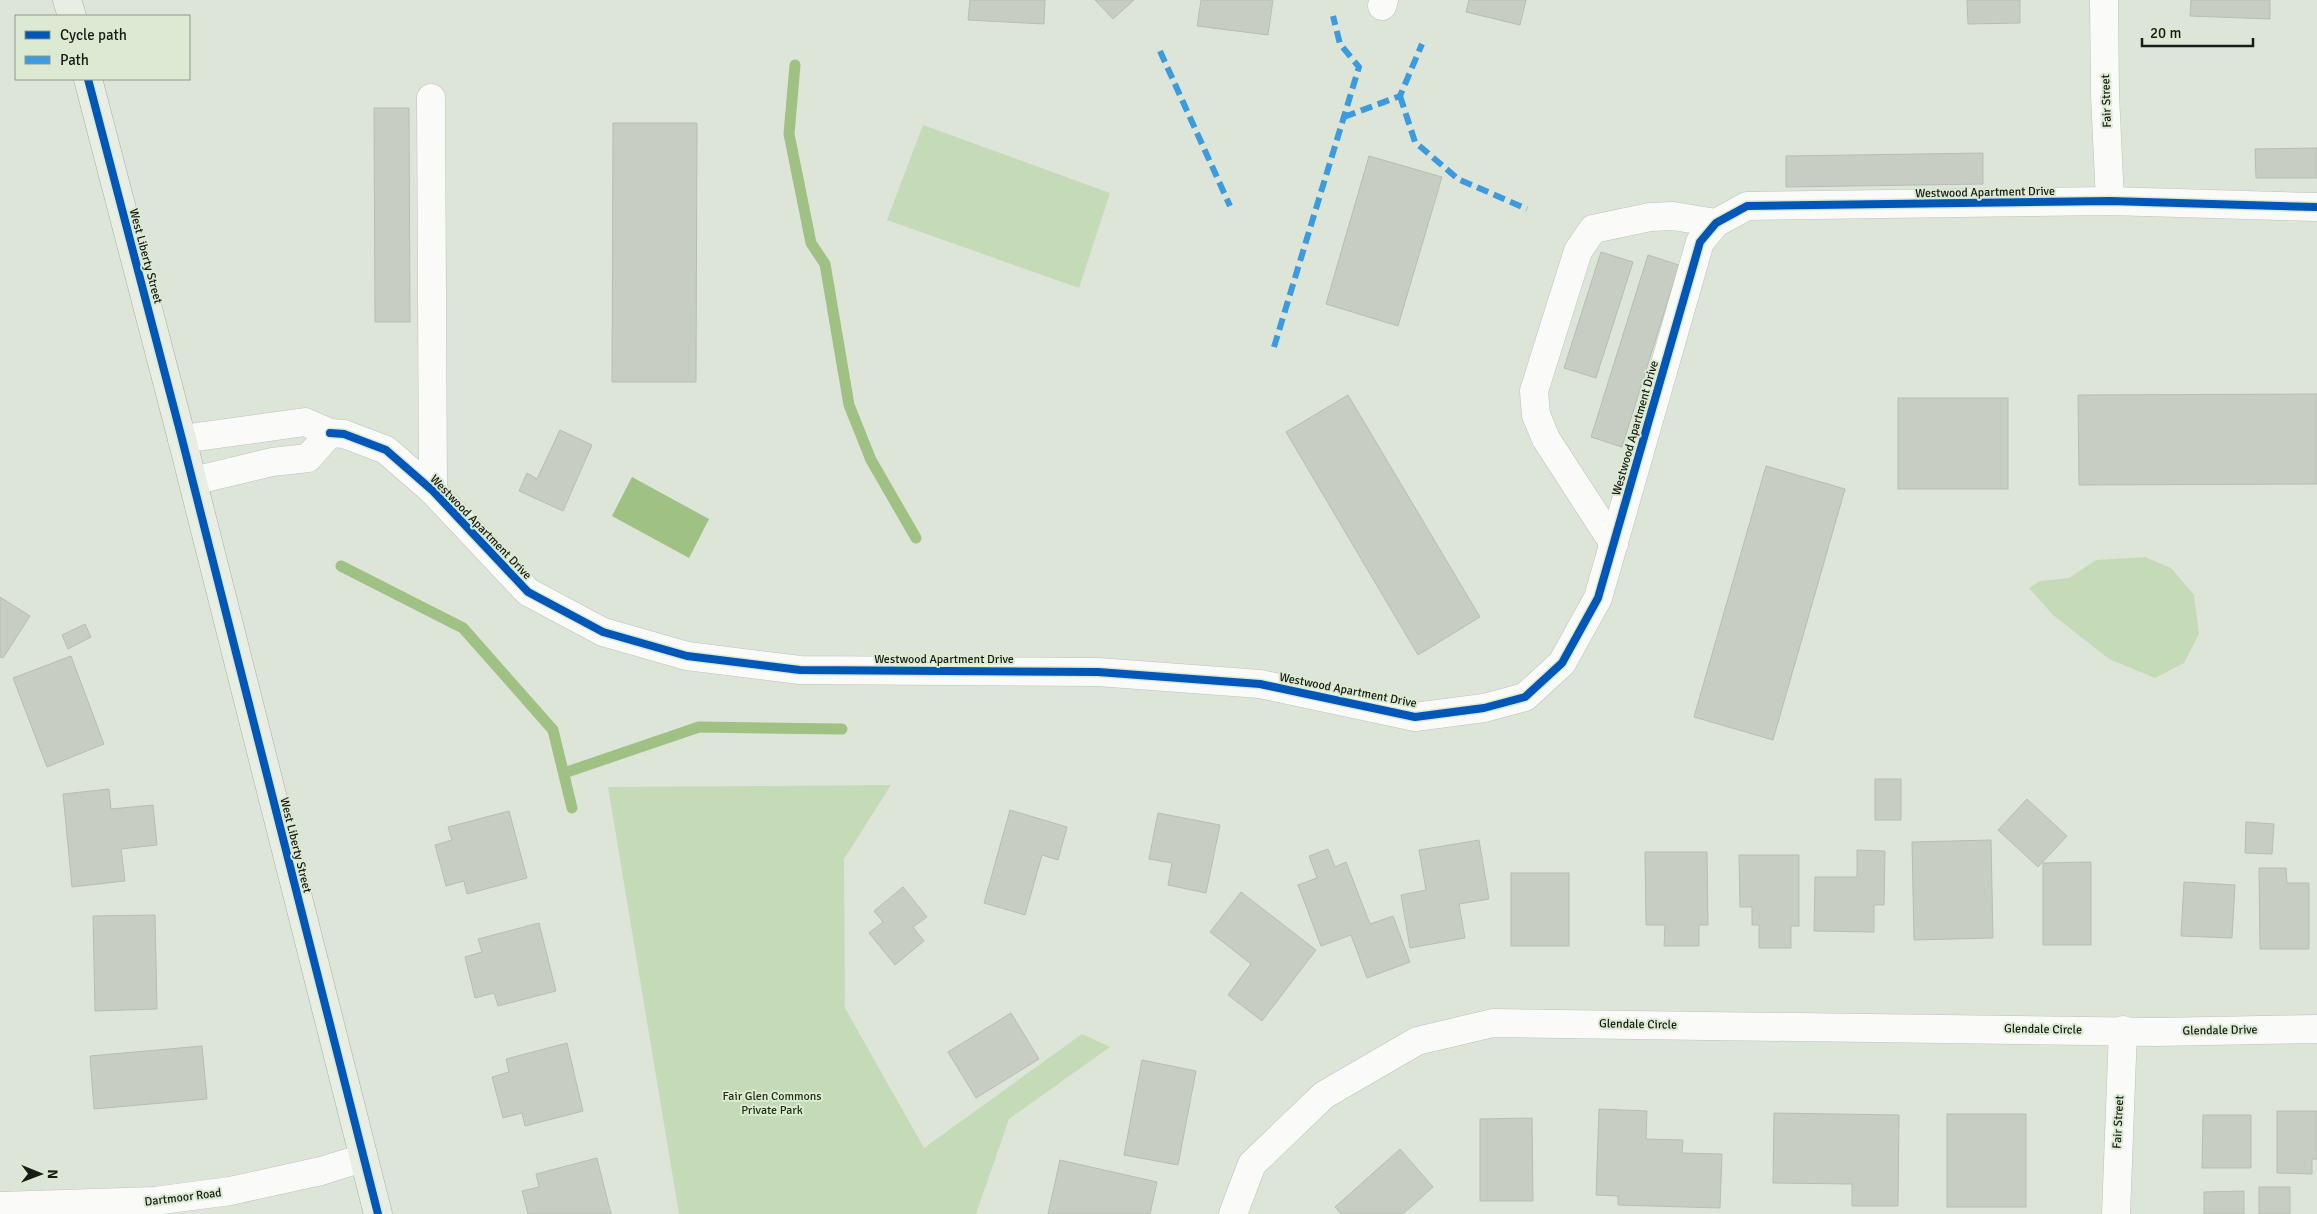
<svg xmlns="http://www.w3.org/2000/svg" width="2317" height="1214" font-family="Signika,sans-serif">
<rect width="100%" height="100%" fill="#dde5d8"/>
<g fill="#c5dab7">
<path d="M 923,125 L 1110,193 L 1079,288 L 887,220 Z"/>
<path d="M 2145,557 L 2171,568 L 2194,595 L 2199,634 L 2184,663 L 2155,678 L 2109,659 L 2053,615 L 2029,588 L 2040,581 L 2069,578 L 2096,560 Z"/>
<path d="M 891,785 L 844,859 L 845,1008 L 924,1148 L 1082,1034 L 1110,1047 L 1009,1119 L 976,1214 L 679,1214 L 608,787 Z"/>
</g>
<path fill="#9fc183" d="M 632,477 L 709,519 L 689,558 L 612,516 Z"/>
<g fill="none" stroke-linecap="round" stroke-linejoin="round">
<g stroke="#9fc183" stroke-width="11">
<path d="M 795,65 L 789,134 L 811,243 L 825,264 L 849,405 L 871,460 L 916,538"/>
<path d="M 341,566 L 463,628 L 553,730 L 572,808"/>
<path d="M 564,773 L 699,727 L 842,729"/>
</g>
</g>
<g fill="#c7cdc3" stroke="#b8bdb4">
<path d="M 970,0 L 1045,0 L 1044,24 L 968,20 Z"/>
<path d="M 1095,0 L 1134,0 L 1113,19 Z"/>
<path d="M 1201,0 L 1273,0 L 1268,35 L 1197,26 Z"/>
<path d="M 1469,0 L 1526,0 L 1520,25 L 1466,12 Z"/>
<path d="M 1967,0 L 2020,0 L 2020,23 L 1968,24 Z"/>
<path d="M 2191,0 L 2270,0 L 2270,19 L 2190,16 Z"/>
<path d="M 374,108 L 409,108 L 410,322 L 375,322 Z"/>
<path d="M 613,123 L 697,123 L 696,382 L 612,382 Z"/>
<path d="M 2317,148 L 2317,178 L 2256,178 L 2255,149 Z"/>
<path d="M 1983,153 L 1983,184 L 1786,187 L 1786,156 Z"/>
<path d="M 1369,156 L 1442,177 L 1398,326 L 1326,304 Z"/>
<path d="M 1601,252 L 1633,262 L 1596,378 L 1564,368 Z"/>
<path d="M 1648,255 L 1679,265 L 1622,447 L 1591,437 Z"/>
<path d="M 2317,394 L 2317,484 L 2079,485 L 2078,395 Z"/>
<path d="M 1348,395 L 1480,617 L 1418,655 L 1286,432 Z"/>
<rect x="1898" y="398" width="110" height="91"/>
<path d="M 560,430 L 592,445 L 563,511 L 519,491 L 527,473 L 537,479 Z"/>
<path d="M 1766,466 L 1845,489 L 1773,740 L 1694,717 Z"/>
<path d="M 0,597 L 30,616 L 3,658 L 0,657 Z"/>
<path d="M 85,624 L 91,637 L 68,649 L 62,635 Z"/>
<path d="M 71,656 L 104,744 L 47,767 L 13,678 Z"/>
<rect x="1875" y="779" width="26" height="41"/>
<path d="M 109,789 L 111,809 L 153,805 L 157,845 L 121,849 L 125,881 L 72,887 L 63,794 Z"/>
<path d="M 2027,799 L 2067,836 L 2038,867 L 1998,830 Z"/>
<path d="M 1010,810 L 1067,827 L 1058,860 L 1042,855 L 1025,915 L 984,903 Z"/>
<path d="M 509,811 L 527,878 L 467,894 L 464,881 L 446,886 L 435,845 L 452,840 L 448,827 Z"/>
<path d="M 1158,813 L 1220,825 L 1206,893 L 1168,885 L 1172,863 L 1149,859 Z"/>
<path d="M 2246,822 L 2274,824 L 2272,854 L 2245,853 Z"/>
<path d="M 1479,840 L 1489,899 L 1459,904 L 1465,938 L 1410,948 L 1401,895 L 1426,890 L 1419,850 Z"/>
<path d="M 1991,840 L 1993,938 L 1914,940 L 1912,842 Z"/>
<path d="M 1328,849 L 1335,867 L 1346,862 L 1370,924 L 1393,916 L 1410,962 L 1367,978 L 1351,935 L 1321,946 L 1298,885 L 1317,878 L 1309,856 Z"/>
<path d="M 1857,850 L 1885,851 L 1884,905 L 1874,905 L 1874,932 L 1814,931 L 1815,877 L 1857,877 Z"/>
<path d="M 1645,852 L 1707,852 L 1708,925 L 1699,925 L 1699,946 L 1664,946 L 1665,925 L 1646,925 Z"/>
<path d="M 1739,855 L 1799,855 L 1799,926 L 1791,926 L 1791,948 L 1759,948 L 1759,925 L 1752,925 L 1752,907 L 1740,907 Z"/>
<path d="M 2091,862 L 2091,945 L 2043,945 L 2043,863 Z"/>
<path d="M 2259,868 L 2286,868 L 2287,883 L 2309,883 L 2309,949 L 2260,949 Z"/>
<rect x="1511" y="873" width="58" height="73"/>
<path d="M 2184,882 L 2235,885 L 2232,938 L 2181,936 Z"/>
<path d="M 903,887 L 927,917 L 913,927 L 924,941 L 895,965 L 869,933 L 883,922 L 874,911 Z"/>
<path d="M 1241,892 L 1316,950 L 1262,1021 L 1228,995 L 1251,964 L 1210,932 Z"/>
<path d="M 155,915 L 157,1009 L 95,1011 L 93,916 Z"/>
<path d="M 539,923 L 556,991 L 498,1006 L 494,993 L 475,998 L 465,957 L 482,952 L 478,939 Z"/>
<path d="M 1011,1013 L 1039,1059 L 976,1098 L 948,1052 Z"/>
<path d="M 567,1043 L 583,1111 L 525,1126 L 522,1113 L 503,1118 L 492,1077 L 509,1072 L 506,1059 Z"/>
<path d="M 202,1046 L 207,1099 L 94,1109 L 90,1056 Z"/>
<path d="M 1142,1060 L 1196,1071 L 1178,1165 L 1124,1155 Z"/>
<path d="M 1599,1109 L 1647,1111 L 1646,1139 L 1683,1140 L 1682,1153 L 1722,1154 L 1720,1208 L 1618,1205 L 1618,1196 L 1596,1195 Z"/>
<path d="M 2277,1111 L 2317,1111 L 2317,1159 L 2312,1159 L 2312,1174 L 2277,1173 Z"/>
<path d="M 1774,1113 L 1899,1115 L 1898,1206 L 1852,1206 L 1852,1184 L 1773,1183 Z"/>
<rect x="1947" y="1114" width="79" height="93"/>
<path d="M 2203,1115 L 2251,1115 L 2251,1168 L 2202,1168 Z"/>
<path d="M 1532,1118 L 1533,1201 L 1480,1201 L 1480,1119 Z"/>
<path d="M 1400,1149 L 1433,1187 L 1403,1214 L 1341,1214 L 1335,1207 Z"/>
<path d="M 597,1158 L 611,1214 L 528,1214 L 522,1191 L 539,1187 L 536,1174 Z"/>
<path d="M 1060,1160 L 1157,1182 L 1150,1214 L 1048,1214 Z"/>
<rect x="2259" y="1187" width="31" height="27"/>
<path d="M 2244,1191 L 2244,1214 L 2204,1214 L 2204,1192 Z"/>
</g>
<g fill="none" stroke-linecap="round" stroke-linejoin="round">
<defs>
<g id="minor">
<path d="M 2104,0 L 2105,95 L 2110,201"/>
<path d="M 1382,6 L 1384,0"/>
<path d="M 431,98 L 433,491"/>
<path d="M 330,433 L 344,434 L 386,450 L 433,491 L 528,592 L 603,632 L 687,656 L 800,670 L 1098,672 L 1260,684 L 1415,717 L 1484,708 L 1525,697 L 1562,663 L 1598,598 L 1700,242 L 1716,223 L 1747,206 L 2110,201 L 2315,207"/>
<path d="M 182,439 L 305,422 L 330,433 L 308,458 L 272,462 L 193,481"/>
<path d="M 1614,544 L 1546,439 L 1536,415 L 1534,391 L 1578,251 L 1593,229 L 1650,217 L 1673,216 L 1716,223"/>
<path d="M 0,1206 L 155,1201 L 230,1191 L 321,1171 L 363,1158"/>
<path d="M 1233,1214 L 1252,1164 L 1324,1095 L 1417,1041 L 1493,1023 L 2156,1032 L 2317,1029"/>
<path d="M 2116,1214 L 2123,1030"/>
</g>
<g id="major">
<path d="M 67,0 L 72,16"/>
<path d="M 88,79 L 182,439 L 378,1214"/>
</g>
</defs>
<use href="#minor" stroke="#bcc2b8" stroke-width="29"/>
<use href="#major" stroke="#a5b09e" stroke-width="29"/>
<use href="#minor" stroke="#fafbf9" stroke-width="28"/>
<use href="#major" stroke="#e9eee5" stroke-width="28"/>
<g stroke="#3b9bde" stroke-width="6" stroke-dasharray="12 6" stroke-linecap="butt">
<path d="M 1160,51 L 1230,206"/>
<path d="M 1400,96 L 1415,142 L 1458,179 L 1527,209"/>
<path d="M 1344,117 L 1400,96 L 1422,44"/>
<path d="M 1274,347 L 1359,67 L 1340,44 L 1333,16"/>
</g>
<defs>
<g id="cycleway">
<path d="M 88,79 L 182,439 L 378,1214"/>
<path d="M 330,433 L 344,434 L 386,450 L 433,491 L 528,592 L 603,632 L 687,656 L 800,670 L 1098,672 L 1260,684 L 1415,717 L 1484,708 L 1525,697 L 1562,663 L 1598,598 L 1700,242 L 1716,223 L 1747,206 L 2110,201 L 2315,207"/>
</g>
</defs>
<use href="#cycleway" stroke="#dcead3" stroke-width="11"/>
<use href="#cycleway" stroke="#0057b8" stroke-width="8"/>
</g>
<g text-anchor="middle" stroke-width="4" stroke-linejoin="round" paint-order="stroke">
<g font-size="12" fill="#171c14" stroke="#dcead3">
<text transform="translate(2106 101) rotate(-92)" y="4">Fair Street</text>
<text transform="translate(1985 192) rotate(-1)" y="4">Westwood Apartment Drive</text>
<text transform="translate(146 256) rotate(75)" y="4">West Liberty Street</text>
<text transform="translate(1635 428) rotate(-74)" y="4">Westwood Apartment Drive</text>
<text transform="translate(481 527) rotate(46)" y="4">Westwood Apartment Drive</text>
<text x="944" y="663">Westwood Apartment Drive</text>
<text transform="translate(1348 690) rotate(11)" y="4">Westwood Apartment Drive</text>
<text transform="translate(296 845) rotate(76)" y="4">West Liberty Street</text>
<text transform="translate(1638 1024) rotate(1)" y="4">Glendale Circle</text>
<text transform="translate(2043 1029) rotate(1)" y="4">Glendale Circle</text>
<text transform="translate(2220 1030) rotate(-1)" y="4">Glendale Drive</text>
<text transform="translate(2118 1122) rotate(-87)" y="4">Fair Street</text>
<text transform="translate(183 1197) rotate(-7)" y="4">Dartmoor Road</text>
</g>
<g font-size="12" fill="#1e300d" stroke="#dcead3">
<text x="772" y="1100">Fair Glen Commons<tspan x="772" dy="14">Private Park</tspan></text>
</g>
</g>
<rect x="15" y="15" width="175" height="65" fill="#dcead3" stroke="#8d9887"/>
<rect x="25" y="31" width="25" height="8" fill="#0057b8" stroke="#8d9887"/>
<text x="60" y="40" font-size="15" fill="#171c14">Cycle path</text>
<rect x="25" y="56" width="25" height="8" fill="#3b9bde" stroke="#8d9887"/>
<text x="60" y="65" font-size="15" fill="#171c14">Path</text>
<g transform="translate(40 1174) rotate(91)" stroke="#dcead3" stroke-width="4" paint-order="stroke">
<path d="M0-4L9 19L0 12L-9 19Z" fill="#171c14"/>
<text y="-8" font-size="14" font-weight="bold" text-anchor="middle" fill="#171c14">N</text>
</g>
<path d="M2142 38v8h111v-8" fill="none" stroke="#171c14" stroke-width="2.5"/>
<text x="2150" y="38" font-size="15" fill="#171c14" stroke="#dcead3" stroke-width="4" paint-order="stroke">20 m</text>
</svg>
